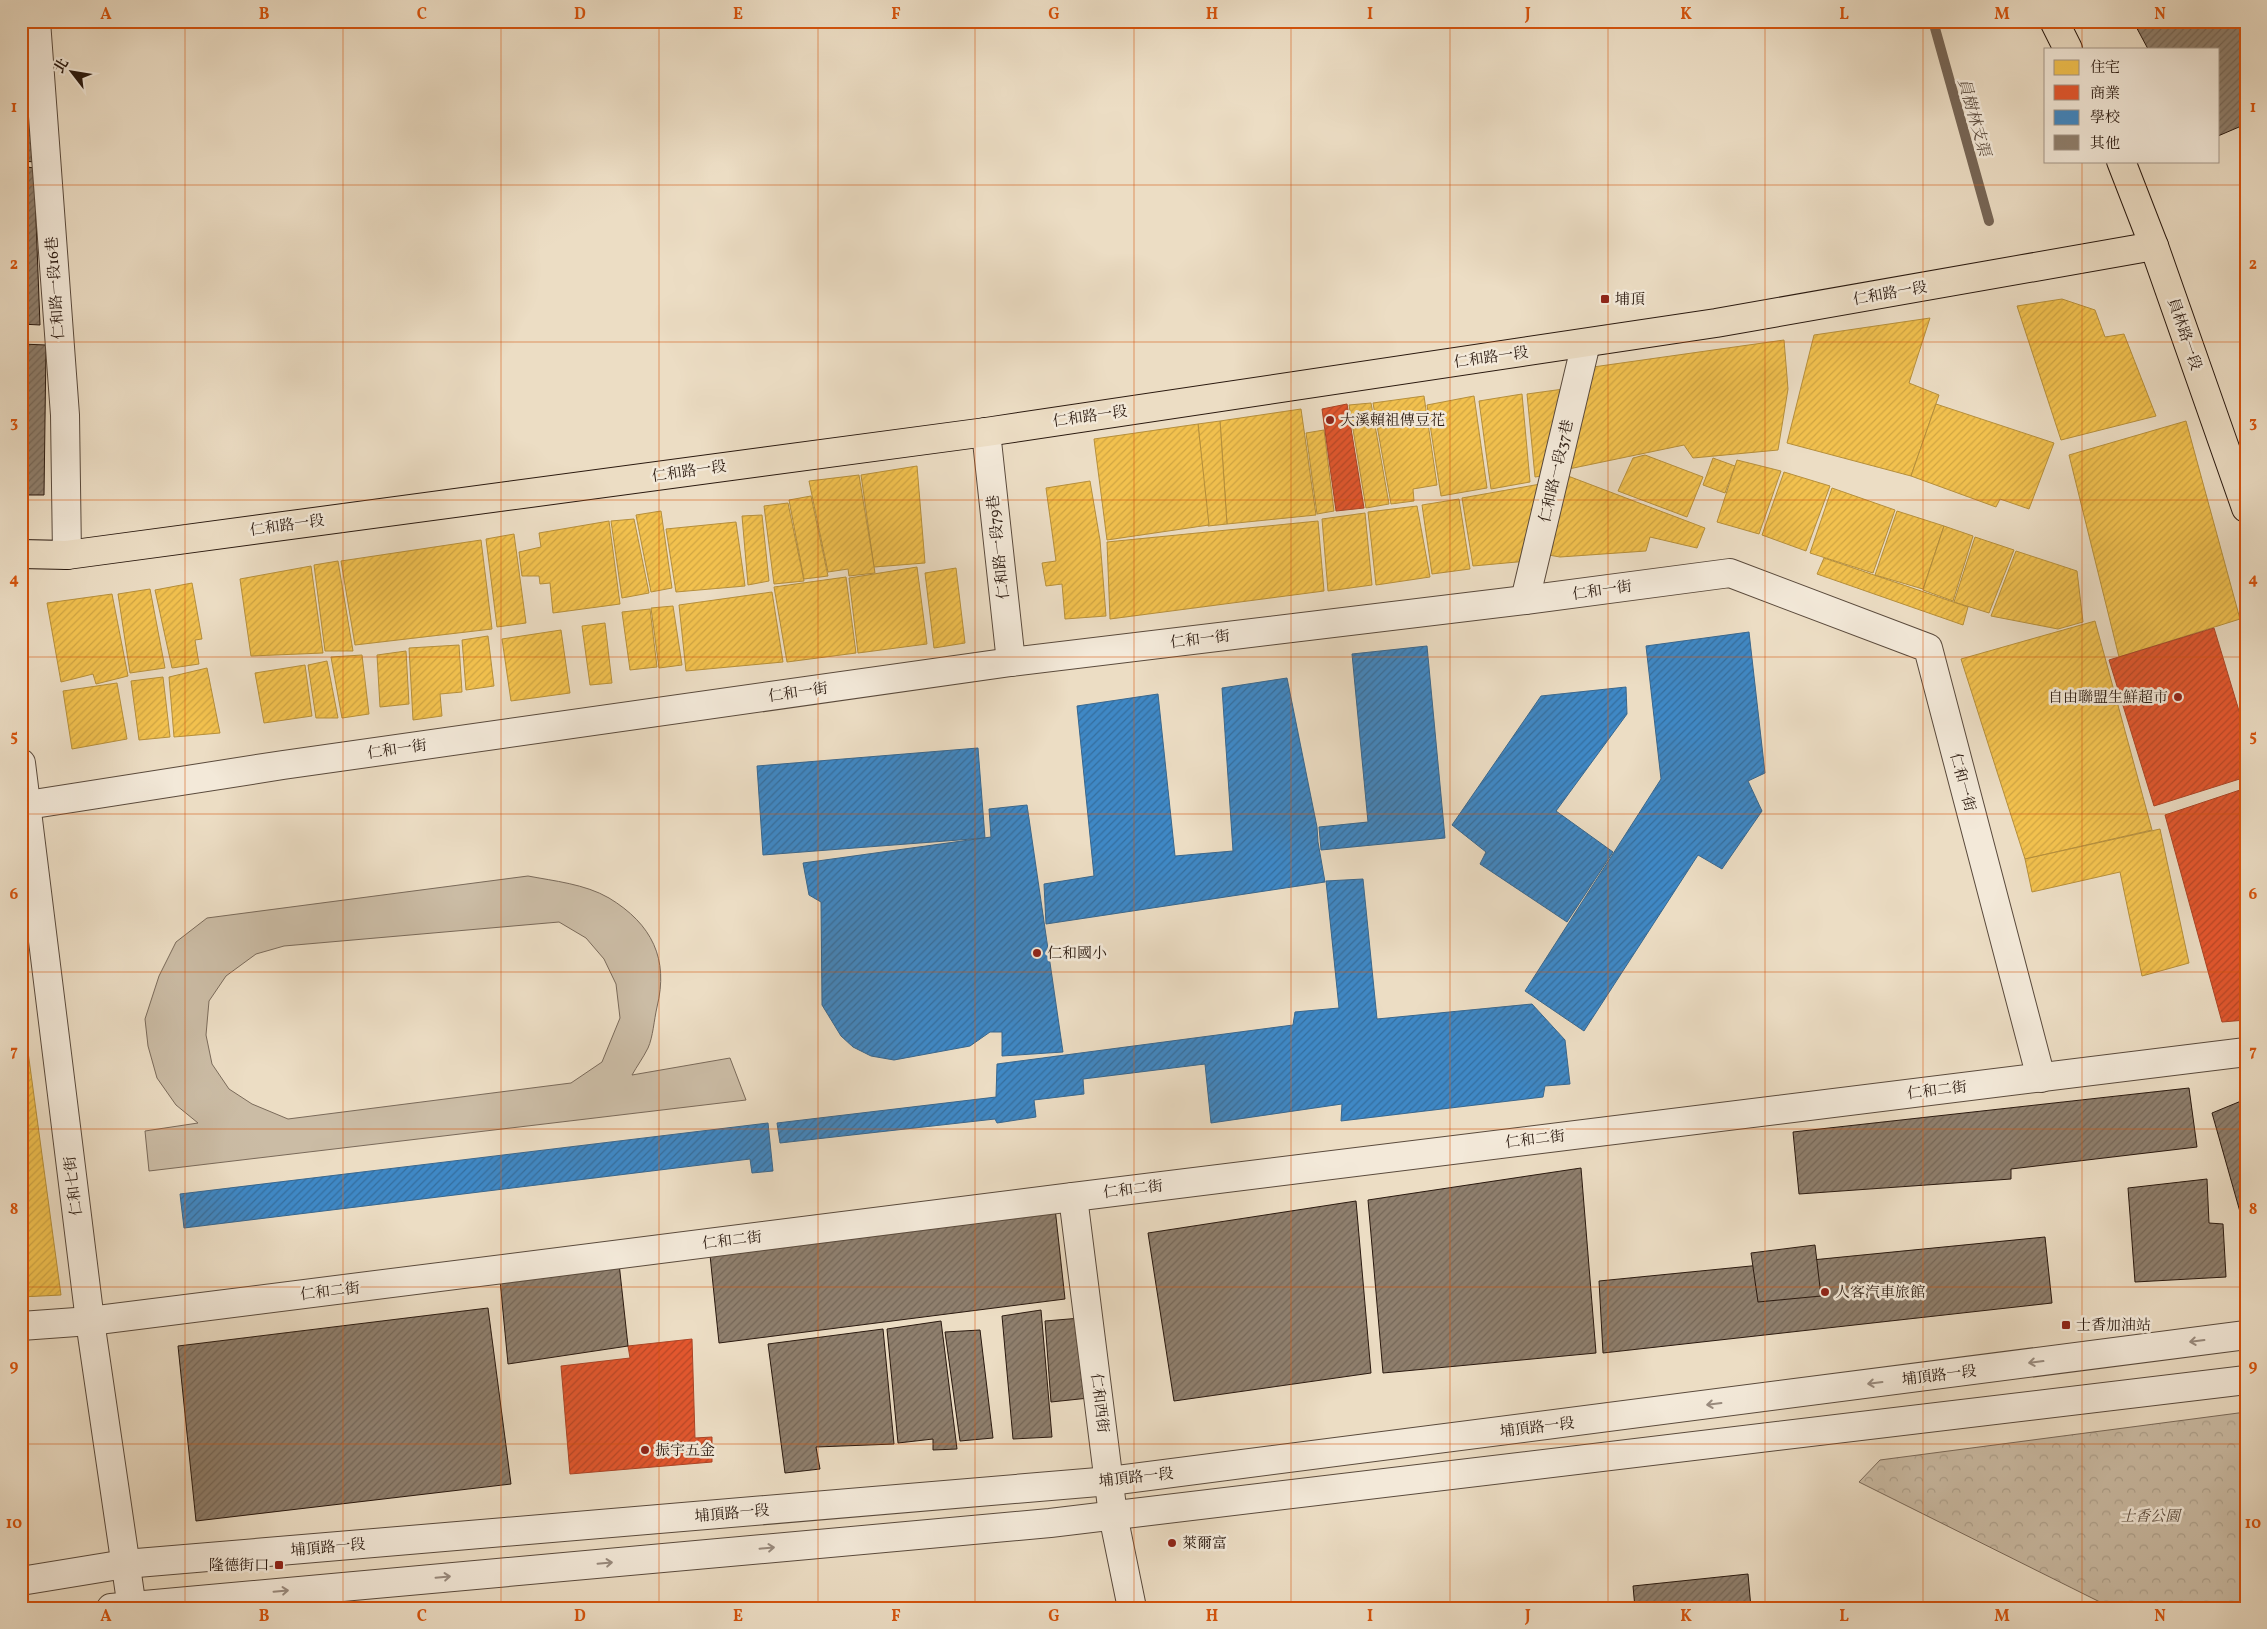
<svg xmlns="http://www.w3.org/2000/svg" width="2267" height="1629" font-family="Vollkorn,'Noto Serif TC',serif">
<defs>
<pattern id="park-crowns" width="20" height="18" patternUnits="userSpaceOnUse" patternTransform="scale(1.25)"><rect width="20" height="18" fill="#cbbca5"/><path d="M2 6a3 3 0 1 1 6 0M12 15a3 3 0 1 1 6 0" fill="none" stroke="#aea18d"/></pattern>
<pattern id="homes-hatch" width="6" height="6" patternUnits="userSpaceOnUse" patternTransform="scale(1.25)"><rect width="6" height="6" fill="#f2c14e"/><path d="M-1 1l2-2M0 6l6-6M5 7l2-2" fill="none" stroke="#d0a543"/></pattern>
<pattern id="shops-hatch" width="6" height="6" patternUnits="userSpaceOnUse" patternTransform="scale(1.25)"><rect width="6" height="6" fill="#e4572e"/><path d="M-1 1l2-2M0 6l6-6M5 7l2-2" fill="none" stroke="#b94726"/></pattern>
<pattern id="schools-hatch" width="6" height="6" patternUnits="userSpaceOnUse" patternTransform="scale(1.25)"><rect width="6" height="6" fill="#3f88c5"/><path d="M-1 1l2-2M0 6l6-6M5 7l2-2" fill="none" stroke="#356e9e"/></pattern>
<pattern id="building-hatch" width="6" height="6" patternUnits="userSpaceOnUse" patternTransform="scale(1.25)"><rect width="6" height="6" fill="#8f7f6d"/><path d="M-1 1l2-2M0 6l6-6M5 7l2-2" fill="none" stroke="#756758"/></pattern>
</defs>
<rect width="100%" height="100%" fill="#ecddc4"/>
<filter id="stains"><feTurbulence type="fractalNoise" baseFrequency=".004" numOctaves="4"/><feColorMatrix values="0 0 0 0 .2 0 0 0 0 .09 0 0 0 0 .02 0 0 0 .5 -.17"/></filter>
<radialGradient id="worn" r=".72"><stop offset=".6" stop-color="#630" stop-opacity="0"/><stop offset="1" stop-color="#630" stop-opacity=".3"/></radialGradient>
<path fill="#cbbca5" stroke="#7a6a5a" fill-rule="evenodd" d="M 528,876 C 554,881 585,884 609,898 C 652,924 669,959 657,1007 C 654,1020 653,1037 648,1048 C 643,1058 637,1066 632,1075 L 730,1058 L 746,1100 L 149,1171 L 145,1131 L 198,1123 L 176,1105 L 157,1078 L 148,1046 L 145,1019 L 159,976 L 176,942 L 207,918 ZM 559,922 L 586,938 L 604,959 L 616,984 L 620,1018 L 602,1062 L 571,1083 L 288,1119 L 252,1104 L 229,1089 L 212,1064 L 206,1035 L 209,1001 L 226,976 L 256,954 L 284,946 Z"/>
<path fill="url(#park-crowns)" stroke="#7a6a5a" d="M 2246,1412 L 2246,1608 L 2112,1608 L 1859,1482 L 1880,1460 Z"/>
<g fill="url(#homes-hatch)" stroke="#b68f3b">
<path d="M 2062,299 L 2095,310 L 2105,337 L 2124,334 L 2156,416 L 2061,440 L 2017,306 Z"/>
<path d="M 1930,318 L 1909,383 L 1939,395 L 1911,476 L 1787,443 L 1814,335 Z"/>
<path d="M 1784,340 L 1788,389 L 1778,450 L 1693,458 L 1684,445 L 1559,471 L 1586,368 Z"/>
<path d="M 1571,388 L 1548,475 L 1535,477 L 1527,394 Z"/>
<path d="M 1522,394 L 1530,482 L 1491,489 L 1479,401 Z"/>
<path d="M 1424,396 L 1437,485 L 1413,489 L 1414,501 L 1391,504 L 1373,403 Z"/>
<path d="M 1474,396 L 1487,488 L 1441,496 L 1427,405 Z"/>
<path d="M 1371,403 L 1389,504 L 1366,508 L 1349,405 Z"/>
<path d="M 1936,404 L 2054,443 L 2029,509 L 2000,499 L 1996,507 L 1911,476 Z"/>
<path d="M 1301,409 L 1316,515 L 1227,524 L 1220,421 Z"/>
<path d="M 1220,421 L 1227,524 L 1208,526 L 1198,424 Z"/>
<path d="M 2186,421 L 2240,619 L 2119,657 L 2069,455 Z"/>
<path d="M 1198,424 L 1209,525 L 1107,540 L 1094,439 Z"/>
<path d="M 1324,430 L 1334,511 L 1317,514 L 1306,433 Z"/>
<path d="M 1645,455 L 1703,477 L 1687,517 L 1618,491 L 1633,458 Z"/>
<path d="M 1713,458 L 1735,466 L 1725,493 L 1703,485 Z"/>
<path d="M 1737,460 L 1781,471 L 1759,534 L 1717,522 Z"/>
<path d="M 917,466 L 925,563 L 874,567 L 861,475 Z"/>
<path d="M 1784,472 L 1830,486 L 1806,551 L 1762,535 Z"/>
<path d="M 859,475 L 875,573 L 849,576 L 848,569 L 828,572 L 809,481 Z"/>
<path d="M 1568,476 L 1705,528 L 1697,548 L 1650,537 L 1646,551 L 1560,557 L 1543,554 Z"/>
<path d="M 1090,481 L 1100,540 L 1106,616 L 1065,619 L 1062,584 L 1046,586 L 1042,563 L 1056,561 L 1046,488 Z"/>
<path d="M 1546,483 L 1528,561 L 1473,566 L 1462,498 Z"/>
<path d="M 1832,488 L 1895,510 L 1873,573 L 1810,553 Z"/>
<path d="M 811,496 L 828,576 L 804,579 L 789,500 Z"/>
<path d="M 1459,499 L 1470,569 L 1432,574 L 1422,505 Z"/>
<path d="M 788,503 L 804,581 L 774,584 L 764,506 Z"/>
<path d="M 1417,506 L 1430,577 L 1376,585 L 1368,512 Z"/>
<path d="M 661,511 L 672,588 L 651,592 L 636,515 Z"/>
<path d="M 1897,511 L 1944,526 L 1923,589 L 1875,575 Z"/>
<path d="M 1365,513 L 1372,585 L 1328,591 L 1322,519 Z"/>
<path d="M 762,515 L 769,581 L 748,585 L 742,516 Z"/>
<path d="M 634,519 L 649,593 L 622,598 L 611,521 Z"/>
<path d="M 609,521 L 620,604 L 553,613 L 550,583 L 540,584 L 539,576 L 522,576 L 519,552 L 541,547 L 539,533 Z"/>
<path d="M 1318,521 L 1324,591 L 1110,619 L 1107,542 Z"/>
<path d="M 736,522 L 745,586 L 676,592 L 666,529 Z"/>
<path d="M 1944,526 L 1973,536 L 1953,601 L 1923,590 Z"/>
<path d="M 514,534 L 526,623 L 497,627 L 486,539 Z"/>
<path d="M 1975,537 L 2014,550 L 1989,613 L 1954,602 Z"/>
<path d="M 481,540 L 492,629 L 355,645 L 341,561 Z"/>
<path d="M 2016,551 L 2077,571 L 2083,622 L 2058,629 L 1991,616 Z"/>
<path d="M 1824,558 L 1968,607 L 1963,625 L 1817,574 Z"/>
<path d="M 338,561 L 353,651 L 325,651 L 314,565 Z"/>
<path d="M 311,566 L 323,653 L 251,656 L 240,579 Z"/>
<path d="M 917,567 L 927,644 L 858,653 L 849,578 Z"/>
<path d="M 956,568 L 965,643 L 934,648 L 925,573 Z"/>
<path d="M 846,577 L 856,653 L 787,662 L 774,587 Z"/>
<path d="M 192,583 L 202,639 L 195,640 L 199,664 L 172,668 L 155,590 Z"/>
<path d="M 150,589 L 165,668 L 130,673 L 118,594 Z"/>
<path d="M 772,592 L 783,662 L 686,671 L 679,605 Z"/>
<path d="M 112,594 L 128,676 L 96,684 L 93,674 L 61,682 L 47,603 Z"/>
<path d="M 673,606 L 682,665 L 659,668 L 651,608 Z"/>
<path d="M 650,609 L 657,667 L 630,670 L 622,612 Z"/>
<path d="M 2095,621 L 2152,830 L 2025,859 L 1961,659 Z"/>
<path d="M 605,623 L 612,683 L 590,685 L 582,626 Z"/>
<path d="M 561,630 L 570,693 L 511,701 L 502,639 Z"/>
<path d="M 488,636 L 494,686 L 466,690 L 462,640 Z"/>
<path d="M 459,645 L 462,692 L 440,694 L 442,716 L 413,720 L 409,648 Z"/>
<path d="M 406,651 L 409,704 L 380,707 L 377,655 Z"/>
<path d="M 362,655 L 369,714 L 342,718 L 331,657 Z"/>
<path d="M 327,661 L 338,718 L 316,718 L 308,665 Z"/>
<path d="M 305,665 L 312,716 L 264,723 L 255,673 Z"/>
<path d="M 207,668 L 220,733 L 174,737 L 169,677 Z"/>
<path d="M 163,677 L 170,737 L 139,740 L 131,681 Z"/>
<path d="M 117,683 L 127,739 L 72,749 L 63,691 Z"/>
<path d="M 2160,829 L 2189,963 L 2142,976 L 2120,872 L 2032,892 L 2025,859 Z"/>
<path d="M 21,1000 L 61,1295 L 21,1297 Z"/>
</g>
<g fill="url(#shops-hatch)" stroke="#ac4425">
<path d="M 1347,404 L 1364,508 L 1336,511 L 1322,409 Z"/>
<path d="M 2214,628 L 2246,734 L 2246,777 L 2154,806 L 2109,660 Z"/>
<path d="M 2246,788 L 2246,1020 L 2222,1022 L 2165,815 Z"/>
<path d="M 692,1339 L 695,1438 L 712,1437 L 712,1462 L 570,1474 L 561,1366 L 630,1358 L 628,1346 Z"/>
</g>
<g fill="url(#schools-hatch)" stroke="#39678e">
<path d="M 1749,632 L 1765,773 L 1748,781 L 1762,811 L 1722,869 L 1698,855 L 1584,1031 L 1525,991 L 1661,779 L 1646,646 Z"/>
<path d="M 1427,646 L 1445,838 L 1321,850 L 1319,827 L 1368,822 L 1352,654 Z"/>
<path d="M 1287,678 L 1317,827 L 1318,842 L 1325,882 L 1046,924 L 1044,884 L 1094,876 L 1077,706 L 1158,694 L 1175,856 L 1233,851 L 1222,688 Z"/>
<path d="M 1626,687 L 1627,714 L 1556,811 L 1613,852 L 1567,922 L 1480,864 L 1486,852 L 1452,825 L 1541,696 Z"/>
<path d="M 978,748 L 985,838 L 763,855 L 757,766 Z"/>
<path d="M 1027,805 L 1063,1052 L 1002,1056 L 1002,1032 L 990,1032 L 970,1046 L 894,1060 L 871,1056 L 853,1047 L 841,1036 L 822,1005 L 821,902 L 809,895 L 803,863 L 991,837 L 989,809 Z"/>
<path d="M 1363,879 L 1377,1019 L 1532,1004 L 1565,1040 L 1570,1084 L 1545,1086 L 1543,1097 L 1341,1121 L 1342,1104 L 1211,1123 L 1205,1064 L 1083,1079 L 1084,1094 L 1034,1100 L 1036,1117 L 997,1123 L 995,1119 L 780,1143 L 777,1123 L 996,1097 L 997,1064 L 1293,1025 L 1295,1012 L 1339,1008 L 1326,881 Z"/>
<path d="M 768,1123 L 773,1171 L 752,1173 L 750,1159 L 184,1228 L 180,1194 Z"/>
</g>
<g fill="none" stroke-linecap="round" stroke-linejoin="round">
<path stroke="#776656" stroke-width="10" d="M 1933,21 L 1989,221"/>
</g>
<g fill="url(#building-hatch)" stroke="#2a190f">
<path d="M 21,21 L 25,21 L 36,162 L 21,161 Z"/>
<path d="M 2133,21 L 2246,21 L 2246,124 L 2218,136 L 2218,49 L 2148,49 Z"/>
<path d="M 21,166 L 34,168 L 40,325 L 21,324 Z"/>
<path d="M 21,344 L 46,345 L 44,495 L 21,495 Z"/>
<path d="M 2189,1088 L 2197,1147 L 2011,1169 L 2011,1179 L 1799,1194 L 1793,1132 Z"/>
<path d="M 2246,1099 L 2246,1233 L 2212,1113 Z"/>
<path d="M 1581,1168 L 1596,1353 L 1383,1373 L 1368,1200 Z"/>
<path d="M 2207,1179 L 2209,1223 L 2223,1224 L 2226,1277 L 2135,1282 L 2128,1188 Z"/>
<path d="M 1356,1201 L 1371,1373 L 1174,1401 L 1148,1233 Z"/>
<path d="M 1055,1208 L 1065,1299 L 719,1343 L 710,1255 Z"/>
<path d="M 2045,1237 L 2052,1303 L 1603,1353 L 1599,1281 Z"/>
<path d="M 1815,1245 L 1821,1296 L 1758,1302 L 1751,1253 Z"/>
<path d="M 619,1263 L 628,1346 L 508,1364 L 500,1280 Z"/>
<path d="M 488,1308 L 511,1484 L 196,1521 L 178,1346 Z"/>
<path d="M 1041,1310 L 1052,1437 L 1013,1439 L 1002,1316 Z"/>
<path d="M 1081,1318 L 1089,1398 L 1051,1402 L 1045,1321 Z"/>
<path d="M 941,1321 L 957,1449 L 933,1450 L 933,1439 L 898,1443 L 887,1329 Z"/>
<path d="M 883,1329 L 894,1444 L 816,1447 L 820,1469 L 785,1473 L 768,1344 Z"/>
<path d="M 980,1330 L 993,1438 L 960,1441 L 945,1332 Z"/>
<path d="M 1748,1574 L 1751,1608 L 1635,1608 L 1633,1586 Z"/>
</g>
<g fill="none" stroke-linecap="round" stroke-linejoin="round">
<defs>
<g id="minor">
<path d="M 36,21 L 65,415 L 67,555"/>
<path d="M 986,432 L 1011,662"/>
<path d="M 1525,600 L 1586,343"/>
<path d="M 21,763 L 90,1321 L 132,1608"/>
<path d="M 21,806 L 283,765 L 1011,662 L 1525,600 L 1730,573 L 1928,648 L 2041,1078"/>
<path d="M 1073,1197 L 1113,1515 L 1132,1608"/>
<path d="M 21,1326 L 90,1321 L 1073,1197 L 2246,1052"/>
<path d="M 21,1581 L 125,1564 L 1110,1481 L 2246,1335"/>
<path d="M 111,1608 L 1050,1523 L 2246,1380"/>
</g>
<g id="major">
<path d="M 2054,21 L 2068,49"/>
<path d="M 2121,161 L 2154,246 L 2246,508"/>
<path d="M 21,554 L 67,555 L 986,432 L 1716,323 L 2154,246"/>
</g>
</defs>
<use href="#minor" stroke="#5a4a3c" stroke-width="30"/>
<use href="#major" stroke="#2a190f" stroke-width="30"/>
<use href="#minor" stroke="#f3e9d9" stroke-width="28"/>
<use href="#major" stroke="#ecddc4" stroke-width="28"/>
</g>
<defs><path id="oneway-shaft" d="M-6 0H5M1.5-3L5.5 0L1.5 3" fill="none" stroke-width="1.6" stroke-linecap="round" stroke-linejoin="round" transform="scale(1.25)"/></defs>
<g stroke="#998b7e">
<use href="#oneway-shaft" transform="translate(2197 1341) rotate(173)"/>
<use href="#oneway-shaft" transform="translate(2036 1362) rotate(173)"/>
<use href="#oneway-shaft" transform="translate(1875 1383) rotate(173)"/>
<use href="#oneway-shaft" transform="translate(1714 1404) rotate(173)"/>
<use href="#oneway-shaft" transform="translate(767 1548) rotate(-5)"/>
<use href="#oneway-shaft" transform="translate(605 1563) rotate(-5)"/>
<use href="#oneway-shaft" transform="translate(443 1577) rotate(-5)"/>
<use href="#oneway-shaft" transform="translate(281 1591) rotate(-5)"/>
</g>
<path fill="none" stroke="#d5530c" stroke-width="1" stroke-opacity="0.55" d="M 185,21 L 185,1608M 343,21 L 343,1608M 501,21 L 501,1608M 659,21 L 659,1608M 818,21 L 818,1608M 975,21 L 975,1608M 1134,21 L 1134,1608M 1291,21 L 1291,1608M 1450,21 L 1450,1608M 1608,21 L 1608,1608M 1765,21 L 1765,1608M 1923,21 L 1923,1608M 2082,21 L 2082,49M 2082,161 L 2082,1608M 21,185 L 2246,185M 21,342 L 2246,342M 21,500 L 2246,500M 21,657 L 2246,657M 21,814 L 2246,814M 21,972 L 2246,972M 21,1129 L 2246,1129M 21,1287 L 2246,1287M 21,1444 L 2246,1444"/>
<g fill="#8f2418" stroke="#f3e9d9" stroke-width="2">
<rect x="1600" y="294" width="10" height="10" rx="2.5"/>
<circle cx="1330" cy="420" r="5"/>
<circle cx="2178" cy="697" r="5"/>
<circle cx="1037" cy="953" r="5"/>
<circle cx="1825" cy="1292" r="5"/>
<rect x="2061" y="1320" width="10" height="10" rx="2.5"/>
<circle cx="645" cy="1450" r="5"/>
<circle cx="1172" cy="1543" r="5"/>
<rect x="274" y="1560" width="10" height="10" rx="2.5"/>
</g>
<g text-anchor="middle" stroke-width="5" stroke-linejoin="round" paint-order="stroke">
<g font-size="15" fill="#2a190f" stroke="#f3e9d9">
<text transform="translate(55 288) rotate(-94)" y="5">仁和路一段16巷</text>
<text transform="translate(1890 293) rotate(-10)" y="5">仁和路一段</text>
<text transform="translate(2185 334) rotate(71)" y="5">員林路一段</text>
<text transform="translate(1491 357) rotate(-8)" y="5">仁和路一段</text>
<text transform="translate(1090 416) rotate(-8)" y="5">仁和路一段</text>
<text transform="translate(689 471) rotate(-8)" y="5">仁和路一段</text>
<text transform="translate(1556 471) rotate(-77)" y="5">仁和路一段37巷</text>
<text transform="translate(287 525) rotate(-8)" y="5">仁和路一段</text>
<text transform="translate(998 547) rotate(-96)" y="5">仁和路一段79巷</text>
<text transform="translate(1602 590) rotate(-8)" y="5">仁和一街</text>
<text transform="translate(1200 639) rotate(-7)" y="5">仁和一街</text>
<text transform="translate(798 692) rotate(-8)" y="5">仁和一街</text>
<text transform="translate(397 749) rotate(-8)" y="5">仁和一街</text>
<text transform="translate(1963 782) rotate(75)" y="5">仁和一街</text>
<text transform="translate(1937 1090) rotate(-7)" y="5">仁和二街</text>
<text transform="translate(1535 1139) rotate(-7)" y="5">仁和二街</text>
<text transform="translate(73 1186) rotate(-97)" y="5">仁和七街</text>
<text transform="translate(1133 1189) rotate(-7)" y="5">仁和二街</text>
<text transform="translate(732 1240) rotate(-7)" y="5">仁和二街</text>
<text transform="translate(330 1291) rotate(-7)" y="5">仁和二街</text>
<text transform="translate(1939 1375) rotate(-7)" y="5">埔頂路一段</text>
<text transform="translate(1100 1403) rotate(83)" y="5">仁和西街</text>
<text transform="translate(1537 1427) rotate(-7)" y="5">埔頂路一段</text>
<text transform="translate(1136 1477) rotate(-6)" y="5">埔頂路一段</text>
<text transform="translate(732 1513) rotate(-5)" y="5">埔頂路一段</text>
<text transform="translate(328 1547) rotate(-5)" y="5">埔頂路一段</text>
</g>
<g font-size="15" fill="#2a190f" stroke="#f3e9d9" text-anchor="start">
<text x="1615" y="304">埔頂</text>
<text x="1340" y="425">大溪賴祖傳豆花</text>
<text x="2168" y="702" text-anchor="end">自由聯盟生鮮超市</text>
<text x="1047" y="958">仁和國小</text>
<text x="1835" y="1297">人客汽車旅館</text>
<text x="2076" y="1330">士香加油站</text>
<text x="655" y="1455">振宇五金</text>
<text x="1182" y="1548">萊爾富</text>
<text x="269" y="1570" text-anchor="end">隆德街口</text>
</g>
<g font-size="15" font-style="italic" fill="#5a4a3c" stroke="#f3e9d9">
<text x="2150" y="1521">士香公園</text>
</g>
<g font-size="16" font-style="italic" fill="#5d4d3f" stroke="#f3e9d9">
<text transform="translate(1975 117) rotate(74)" y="6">員樹林支渠</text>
</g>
</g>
<rect width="2267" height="1629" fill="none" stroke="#ecddc4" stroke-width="55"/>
<rect x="2044" y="48" width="175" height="115" fill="#f3e9d9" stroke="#a39688"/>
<rect x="2054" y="60" width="25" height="15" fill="#f2c14e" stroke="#a39688"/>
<text x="2090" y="72" font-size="15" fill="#2a190f">住宅</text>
<rect x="2054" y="85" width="25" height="15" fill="#e4572e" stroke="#a39688"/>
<text x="2090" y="98" font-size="15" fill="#2a190f">商業</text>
<rect x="2054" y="110" width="25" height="15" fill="#3f88c5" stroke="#a39688"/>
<text x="2090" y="122" font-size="15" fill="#2a190f">學校</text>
<rect x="2054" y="135" width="25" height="15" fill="#8f7f6d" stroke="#a39688"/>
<text x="2090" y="148" font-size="15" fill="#2a190f">其他</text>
<g transform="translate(72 72) rotate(301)" stroke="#f3e9d9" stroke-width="4" paint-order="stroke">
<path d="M0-4L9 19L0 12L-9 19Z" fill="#2a190f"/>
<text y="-8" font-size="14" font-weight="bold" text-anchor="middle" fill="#2a190f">北</text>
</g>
<rect x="28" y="28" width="2212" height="1574" fill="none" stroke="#d5530c" stroke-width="2"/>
<g font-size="16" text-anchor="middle" font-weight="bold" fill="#d5530c">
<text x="106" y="19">A</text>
<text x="264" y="19">B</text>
<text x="422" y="19">C</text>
<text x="580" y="19">D</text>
<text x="738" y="19">E</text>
<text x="896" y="19">F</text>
<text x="1054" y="19">G</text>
<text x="1212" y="19">H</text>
<text x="1370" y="19">I</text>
<text x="1528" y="19">J</text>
<text x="1686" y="19">K</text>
<text x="1844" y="19">L</text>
<text x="2002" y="19">M</text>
<text x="2160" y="19">N</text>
<text x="14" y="112">1</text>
<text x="2253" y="112">1</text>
<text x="14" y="269">2</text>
<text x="2253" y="269">2</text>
<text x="14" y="427">3</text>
<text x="2253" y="427">3</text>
<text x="14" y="584">4</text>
<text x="2253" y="584">4</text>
<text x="14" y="741">5</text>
<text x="2253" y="741">5</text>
<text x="14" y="899">6</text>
<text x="2253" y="899">6</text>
<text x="14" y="1056">7</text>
<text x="2253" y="1056">7</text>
<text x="14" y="1214">8</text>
<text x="2253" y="1214">8</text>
<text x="14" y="1371">9</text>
<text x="2253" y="1371">9</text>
<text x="14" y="1528">10</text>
<text x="2253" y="1528">10</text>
<text x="106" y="1621">A</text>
<text x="264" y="1621">B</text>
<text x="422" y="1621">C</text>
<text x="580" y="1621">D</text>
<text x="738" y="1621">E</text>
<text x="896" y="1621">F</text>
<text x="1054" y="1621">G</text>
<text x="1212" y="1621">H</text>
<text x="1370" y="1621">I</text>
<text x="1528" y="1621">J</text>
<text x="1686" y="1621">K</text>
<text x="1844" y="1621">L</text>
<text x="2002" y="1621">M</text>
<text x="2160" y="1621">N</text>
</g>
<rect width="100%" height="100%" filter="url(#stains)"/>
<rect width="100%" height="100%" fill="url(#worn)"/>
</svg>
